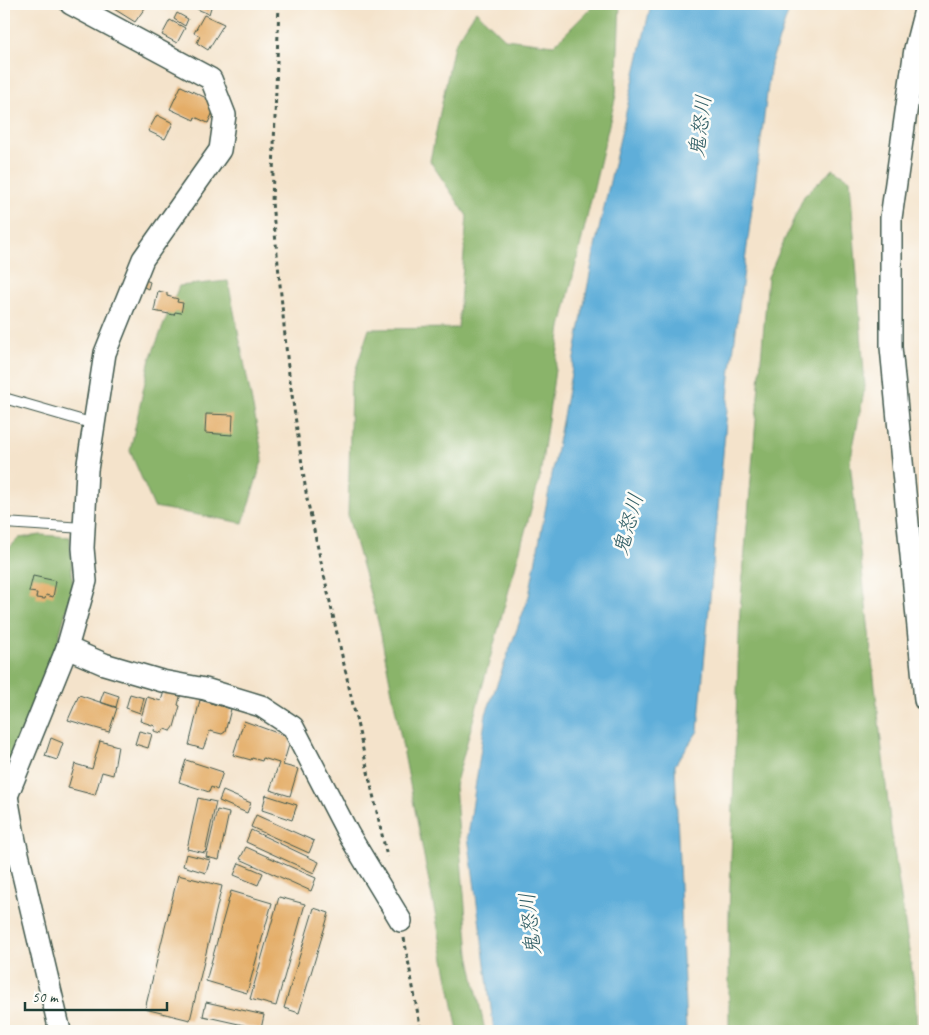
<svg xmlns="http://www.w3.org/2000/svg" width="929" height="1035" font-family="Caveat,'Klee One',sans-serif">
<rect width="100%" height="100%" fill="#fdfcf7"/>
<filter id="ink" filterUnits="userSpaceOnUse"><feTurbulence type="fractalNoise" baseFrequency=".02" numOctaves="2"/><feDisplacementMap in="SourceGraphic" scale="10" xChannelSelector="R" yChannelSelector="G"/><feConvolveMatrix kernelMatrix="1 2 1 2 8 2 1 2 1" color-interpolation-filters="sRGB"/></filter>
<filter id="wash" filterUnits="userSpaceOnUse"><feTurbulence type="fractalNoise" baseFrequency=".0096" numOctaves="4" result="noise"/><feDisplacementMap in="SourceGraphic" scale="20" xChannelSelector="R" yChannelSelector="G"/><feGaussianBlur stdDeviation="1.12" result="paint"/><feColorMatrix in="noise" values="0 0 0 0 0 0 0 0 0 0 0 0 0 0 0 0 0 1.4 0 .05"/><feComposite in="paint" operator="in"/></filter>
<g filter="url(#wash)">
<rect width="100%" height="100%" fill="#f4e3cb"/>
<g fill="#8ab46b" stroke="#547850">
<path d="M 595,4 L 620,4 L 616,95 L 561,327 L 540,477 L 455,786 L 469,954 L 485,1031 L 458,1031 L 379,625 L 348,517 L 351,384 L 369,329 L 458,328 L 467,216 L 430,161 L 454,45 L 476,11 L 505,39 L 554,45 Z"/>
<path d="M 833,169 L 850,180 L 865,387 L 850,462 L 891,830 L 915,991 L 917,1031 L 729,1031 L 729,914 L 740,610 L 768,277 L 804,196 Z"/>
<path d="M 228,281 L 263,458 L 243,523 L 154,507 L 130,451 L 150,359 L 179,286 Z"/>
<path d="M 41,535 L 70,537 L 73,586 L 53,659 L 9,776 L 4,769 L 4,553 L 19,538 Z"/>
</g>
<path fill="#5faed9" stroke="#3f7686" d="M 651,4 L 791,4 L 771,63 L 730,377 L 698,731 L 675,765 L 686,1031 L 494,1031 L 468,836 L 486,714 L 529,596 L 596,242 Z"/>
<g id="blocks">
<g fill="#e4ad68">
<path d="M 106,4 L 146,4 L 147,5 L 135,22 Z"/>
<path d="M 199,4 L 212,4 L 209,14 L 197,9 Z"/>
<path d="M 177,13 L 188,19 L 185,26 L 174,19 Z"/>
<path d="M 204,15 L 224,24 L 208,50 L 197,43 L 200,36 L 194,33 Z"/>
<path d="M 170,20 L 185,28 L 177,43 L 162,35 Z"/>
<path d="M 181,86 L 217,103 L 208,123 L 195,117 L 194,120 L 170,109 Z"/>
<path d="M 157,115 L 173,123 L 165,139 L 148,131 Z"/>
<path d="M 143,279 L 150,282 L 148,289 L 140,285 Z"/>
<path d="M 158,291 L 167,293 L 167,296 L 178,299 L 177,302 L 183,303 L 181,313 L 175,312 L 174,315 L 154,311 Z"/>
<path d="M 206,414 L 233,415 L 232,435 L 205,433 Z"/>
<path d="M 33,576 L 56,581 L 53,597 L 46,595 L 45,599 L 36,598 L 37,593 L 29,592 Z"/>
<path d="M 165,688 L 181,693 L 178,705 L 180,706 L 174,727 L 171,731 L 164,729 L 162,733 L 154,731 L 155,726 L 140,721 L 147,697 L 161,701 Z"/>
<path d="M 104,691 L 119,696 L 116,707 L 100,702 Z"/>
<path d="M 130,694 L 144,698 L 140,713 L 126,708 Z"/>
<path d="M 79,695 L 117,708 L 109,732 L 68,720 Z"/>
<path d="M 200,700 L 231,709 L 225,732 L 222,734 L 210,731 L 203,749 L 189,745 Z"/>
<path d="M 244,721 L 291,738 L 283,765 L 298,769 L 290,796 L 270,790 L 279,763 L 263,758 L 262,761 L 252,758 L 251,760 L 233,755 Z"/>
<path d="M 139,731 L 152,734 L 148,748 L 135,744 Z"/>
<path d="M 51,738 L 63,743 L 57,760 L 45,756 Z"/>
<path d="M 100,741 L 118,746 L 113,775 L 102,772 L 95,795 L 68,788 L 75,764 L 92,769 Z"/>
<path d="M 186,760 L 223,772 L 217,790 L 211,787 L 209,792 L 179,782 Z"/>
<path d="M 223,791 L 251,803 L 247,813 L 219,801 Z"/>
<path d="M 266,795 L 297,805 L 292,820 L 262,810 Z"/>
<path d="M 198,798 L 216,802 L 205,853 L 187,849 Z"/>
<path d="M 217,810 L 229,813 L 219,860 L 206,857 Z"/>
<path d="M 256,815 L 314,841 L 309,853 L 251,827 Z"/>
<path d="M 251,830 L 319,862 L 314,873 L 246,842 Z"/>
<path d="M 246,847 L 316,878 L 311,891 L 240,859 Z"/>
<path d="M 186,854 L 210,860 L 206,873 L 183,866 Z"/>
<path d="M 239,863 L 263,873 L 258,885 L 234,875 Z"/>
<path d="M 178,875 L 222,886 L 190,1020 L 145,1009 Z"/>
<path d="M 231,891 L 272,903 L 247,993 L 206,981 Z"/>
<path d="M 279,897 L 305,904 L 276,1006 L 250,999 Z"/>
<path d="M 314,908 L 329,913 L 299,1013 L 284,1008 Z"/>
<path d="M 206,1002 L 264,1015 L 261,1029 L 203,1016 Z"/>
</g>
</g>
</g>
<g filter="url(#ink)">
<use href="#blocks" fill-opacity="0" stroke="#3f564b" stroke-width="1"/>
<g fill="none" stroke-linecap="round" stroke-linejoin="round">
<defs>
<g id="service">
<path d="M 4,398 L 94,424"/>
<path d="M 4,523 L 84,528"/>
</g>
<g id="minor">
<path d="M 925,10 L 915,49 L 891,218 L 891,347 L 925,700"/>
<path d="M 67,648 L 104,664 L 162,681 L 205,689 L 261,706 L 293,727 L 349,835 L 401,921"/>
<path d="M 4,790 L 7,796 L 15,841 L 60,1031"/>
<path d="M 7,796 L 67,648 L 86,581 L 83,548 L 87,470 L 105,353 L 143,259 L 220,150 L 225,115 L 211,79 L 71,4"/>
</g>
</defs>
<use href="#service" stroke="#3f564b" stroke-width="12"/>
<use href="#minor" stroke="#3f564b" stroke-width="24"/>
<g stroke="#3f564b" stroke-width="3" stroke-dasharray="4 4" stroke-linecap="butt">
<path d="M 279,4 L 272,202 L 288,367 L 307,499 L 387,857"/>
<path d="M 404,938 L 421,1031"/>
</g>
<use href="#service" stroke="#fff" stroke-width="10"/>
<use href="#minor" stroke="#fff" stroke-width="21"/>
</g>
</g>
<g text-anchor="middle" stroke-width="5" stroke-linejoin="round" paint-order="stroke">
<g font-size="21" font-style="italic" fill="#325f66" stroke="#fdfcf7">
<text transform="translate(700 126) rotate(-83)" y="7">鬼怒川</text>
<text transform="translate(628 524) rotate(-74)" y="7">鬼怒川</text>
<text transform="translate(530 924) rotate(-96)" y="7">鬼怒川</text>
</g>
</g>
<rect width="929" height="1035" fill="none" stroke="#fdfcf7" stroke-width="20"/>
<path d="M25 1002v8h142v-8" fill="none" stroke="#1f3d34" stroke-width="2.5"/>
<text x="32" y="1002" font-size="15" fill="#1f3d34" stroke="#fdfcf7" stroke-width="4" paint-order="stroke">50 m</text>
</svg>
